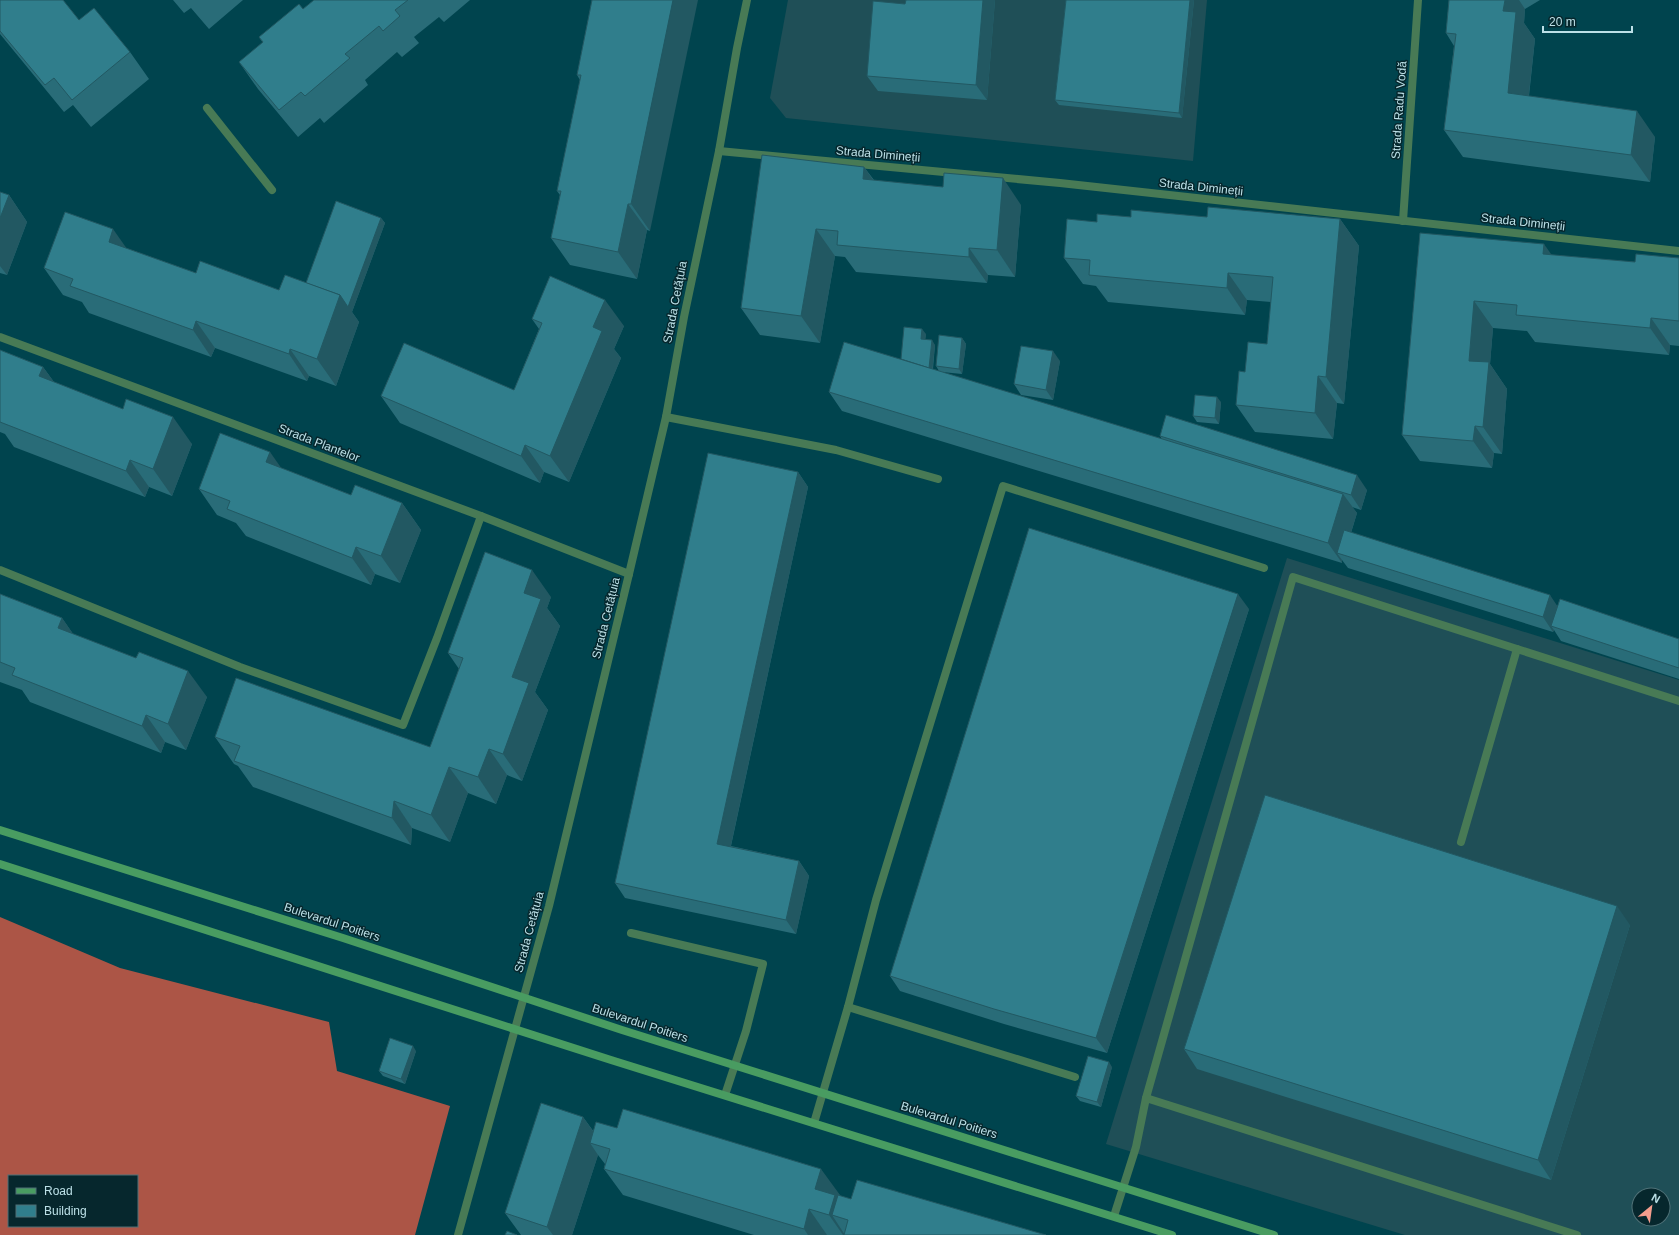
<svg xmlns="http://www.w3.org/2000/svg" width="1679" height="1235" font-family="Helvetica,sans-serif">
<rect width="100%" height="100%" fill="#00444e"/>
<g fill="#1f4f57" fill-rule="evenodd">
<path d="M 788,0 L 1207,0 L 1193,161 L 786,118 L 770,98 Z"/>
<path d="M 1287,558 L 1679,680 L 1679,1235 L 1405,1235 L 1106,1144 ZM 1639,1195 L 1663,1195 L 1663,1219 L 1639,1219 Z"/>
</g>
<path fill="#ac5546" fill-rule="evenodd" d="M 0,917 L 120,968 L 329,1022 L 337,1071 L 450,1106 L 415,1235 L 0,1235 ZM 9,1176 L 137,1176 L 137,1226 L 9,1226 Z"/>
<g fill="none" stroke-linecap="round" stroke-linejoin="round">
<g stroke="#487a55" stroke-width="8">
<path d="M 207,108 L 272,190"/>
<path d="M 666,417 L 836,450 L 938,479"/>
<path d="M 0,570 L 240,667 L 403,725 L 437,638 L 481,516"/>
<path d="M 1461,842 L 1517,649"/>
<path d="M 631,933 L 763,964 L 746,1031 L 725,1095"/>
<path d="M 848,1007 L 1075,1077"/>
<path d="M 1146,1098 L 1577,1235"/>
<path d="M 814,1123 L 848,1007 L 876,900 L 1003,486 L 1264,568"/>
<path d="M 1114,1216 L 1136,1147 L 1146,1098 L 1293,577 L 1679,701"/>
</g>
<g stroke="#487a55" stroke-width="8">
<path d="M 719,151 L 1060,183 L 1679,251"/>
<path d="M 1403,221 L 1418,0"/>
<path d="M 629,574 L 666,417 L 684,317 L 719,151 L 737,48 L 747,0"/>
<path d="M 458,1235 L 515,1029"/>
</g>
<path stroke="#487a55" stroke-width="8" d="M 0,337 L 481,516 L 629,574 L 549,906 L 515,1029"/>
<g stroke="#499c61" stroke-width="8">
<path d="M 0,830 L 343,938 L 622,1030 L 1274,1235"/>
<path d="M 0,864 L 611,1060 L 1172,1235"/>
</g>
</g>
<g fill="#296c78">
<path d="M 0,0 L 79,20 L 130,52 L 149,79 L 91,127 L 73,105 L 64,112 L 0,34 Z"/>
<path d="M 173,0 L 243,0 L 209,29 L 191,8 L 184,13 Z"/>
<path d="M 314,0 L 470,0 L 444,22 L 439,17 L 414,37 L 419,43 L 402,57 L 397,52 L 365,80 L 368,85 L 324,123 L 320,118 L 298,137 L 258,89 L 239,62 L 263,43 L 259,37 L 303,9 Z"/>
<path d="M 592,0 L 650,231 L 647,230 L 637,279 L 570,265 L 551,238 L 560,195 L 557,191 L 580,80 L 577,75 Z"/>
<path d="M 995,0 L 987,100 L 878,91 L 867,76 Z"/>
<path d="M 1066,0 L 1194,0 L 1182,118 L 1059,105 L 1055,100 Z"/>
<path d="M 1449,0 L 1540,0 L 1525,9 L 1524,23 L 1535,39 L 1529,96 L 1655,137 L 1650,182 L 1463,157 L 1444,130 L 1454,46 L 1446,33 Z"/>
<path d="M 864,167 L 874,180 L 1021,205 L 1015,277 L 988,275 L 987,283 L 856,272 L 845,257 L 835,256 L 820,343 L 760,335 L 741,308 Z"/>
<path d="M 0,192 L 9,195 L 27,222 L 7,275 L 0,273 Z"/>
<path d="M 1131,217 L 1340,219 L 1359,246 L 1344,404 L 1337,403 L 1333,439 L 1255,432 L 1236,405 L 1245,372 L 1267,344 L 1271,302 L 1247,300 L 1245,315 L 1108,302 L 1096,286 L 1083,284 L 1064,258 L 1097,222 Z"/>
<path d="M 381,218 L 385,223 L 352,312 L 359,322 L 336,386 L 309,376 L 307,381 L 215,348 L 211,357 L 89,313 L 82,302 L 63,295 L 44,268 L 126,248 L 196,273 L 279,290 L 306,283 Z"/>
<path d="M 1420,233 L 1551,255 L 1635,262 L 1679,258 L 1679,346 L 1670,345 L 1669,355 L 1535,342 L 1527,331 L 1493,328 L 1490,364 L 1507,389 L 1502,454 L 1494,453 L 1492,468 L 1420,461 L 1402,435 Z"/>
<path d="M 532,319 L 624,326 L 614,349 L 621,358 L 569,482 L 544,472 L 540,483 L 400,423 L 381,396 L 514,390 L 539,329 Z"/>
<path d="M 926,334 L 925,339 L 935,345 L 933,369 L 939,371 L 936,366 L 962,338 L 966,344 L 962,374 L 942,372 L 1162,439 L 1160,436 L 1367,490 L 1361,510 L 1352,507 L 1357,513 L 1351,533 L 1558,606 L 1679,639 L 1679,679 L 1561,641 L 1554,630 L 1553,632 L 1348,568 L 1342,560 L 1342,563 L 842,411 L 829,392 L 901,359 Z"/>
<path d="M 0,350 L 43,367 L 54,382 L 192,444 L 172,496 L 149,487 L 145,497 L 14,447 L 5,434 L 0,432 Z"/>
<path d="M 1060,361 L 1053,400 L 1021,395 L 1014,384 Z"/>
<path d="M 1221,402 L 1219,424 L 1197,422 L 1193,416 Z"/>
<path d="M 281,468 L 351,495 L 402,503 L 421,530 L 400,583 L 375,574 L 371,585 L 246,536 L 236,523 L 217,515 L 199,489 Z"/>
<path d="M 798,472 L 808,487 L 731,846 L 799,861 L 809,876 L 796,934 L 625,898 L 615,883 Z"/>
<path d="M 0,594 L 62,618 L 73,634 L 207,697 L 186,750 L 165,742 L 161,753 L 30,702 L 22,690 L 0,682 Z"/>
<path d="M 551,597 L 547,608 L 560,626 L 535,692 L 548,710 L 522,781 L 507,775 L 496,804 L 468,793 L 450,842 L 412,828 L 411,845 L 253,787 L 238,766 L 234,764 L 215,737 L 430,747 L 459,669 L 448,653 Z"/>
<path d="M 1249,609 L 1107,1053 L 1004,1024 L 900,991 L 890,976 Z"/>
<path d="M 1630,925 L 1551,1180 L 1197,1069 L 1184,1049 Z"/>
<path d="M 416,1051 L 405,1084 L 383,1076 L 379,1071 Z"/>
<path d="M 1112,1067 L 1101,1107 L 1080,1101 L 1076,1096 Z"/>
<path d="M 583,1117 L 594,1132 L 840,1195 L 839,1196 L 851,1199 L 1046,1235 L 754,1235 L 623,1195 L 604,1169 L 605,1164 L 598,1155 L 572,1235 L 521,1235 L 505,1213 Z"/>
</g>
<g fill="#225862">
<path d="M 673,0 L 698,0 L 650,231 L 631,204 Z"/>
<path d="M 983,0 L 995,0 L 987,100 L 976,85 Z"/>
<path d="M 1190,0 L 1194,0 L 1182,118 L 1179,113 Z"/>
<path d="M 1505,0 L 1519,0 L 1525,9 L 1524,23 L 1535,39 L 1526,120 L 1508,93 L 1503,11 Z"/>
<path d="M 1637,111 L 1655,137 L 1650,182 L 1631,155 Z"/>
<path d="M 864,167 L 883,194 L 863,179 Z"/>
<path d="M 1003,178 L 1021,205 L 1015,277 L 997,250 Z"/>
<path d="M 9,195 L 27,222 L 7,275 L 0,266 L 0,218 Z"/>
<path d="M 628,204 L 647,230 L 637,279 L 618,252 Z"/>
<path d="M 381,218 L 385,223 L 352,312 L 359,322 L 336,386 L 317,359 L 340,295 Z"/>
<path d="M 1340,219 L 1359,246 L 1344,404 L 1326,377 Z"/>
<path d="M 113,229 L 132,256 L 109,242 Z"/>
<path d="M 816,229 L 835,256 L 820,343 L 801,316 Z"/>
<path d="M 1544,244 L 1563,271 L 1543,254 Z"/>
<path d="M 969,248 L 988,275 L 987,283 L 969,257 Z"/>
<path d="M 1228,273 L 1247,300 L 1245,315 L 1227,288 Z"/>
<path d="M 605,300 L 624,326 L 614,349 L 621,358 L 569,482 L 550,456 L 593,327 Z"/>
<path d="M 1474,301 L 1493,328 L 1490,364 L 1507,389 L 1502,454 L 1483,427 L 1469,361 Z"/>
<path d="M 1651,318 L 1670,345 L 1669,355 L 1650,328 Z"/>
<path d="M 196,321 L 215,348 L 211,357 L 193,330 Z"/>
<path d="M 922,329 L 926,334 L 925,344 L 921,339 Z"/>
<path d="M 962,338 L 966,344 L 962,374 L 959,369 Z"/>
<path d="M 932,340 L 935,345 L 932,373 L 929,368 Z"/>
<path d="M 290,349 L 309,376 L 307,381 L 289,354 Z"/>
<path d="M 1053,351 L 1060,361 L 1053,400 L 1046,390 Z"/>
<path d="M 43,367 L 62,393 L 39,376 Z"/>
<path d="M 1318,376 L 1337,403 L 1333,439 L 1315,413 Z"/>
<path d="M 1217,397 L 1221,402 L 1219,424 L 1215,418 Z"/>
<path d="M 173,417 L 192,444 L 172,496 L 153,469 Z"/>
<path d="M 1475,426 L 1494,453 L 1492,468 L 1473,441 Z"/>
<path d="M 525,445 L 544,472 L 540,483 L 521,456 Z"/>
<path d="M 270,452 L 289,479 L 266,462 Z"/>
<path d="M 130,460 L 149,487 L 145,497 L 126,471 Z"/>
<path d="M 798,472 L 808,487 L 728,859 L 717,844 Z"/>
<path d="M 1357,475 L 1367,490 L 1361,510 L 1351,495 Z"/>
<path d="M 1343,494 L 1357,513 L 1344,555 L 1337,553 L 1342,560 L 1342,563 L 1328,543 Z"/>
<path d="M 402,503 L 421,530 L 400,583 L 381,556 Z"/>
<path d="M 356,547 L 375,574 L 371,585 L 352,558 Z"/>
<path d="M 532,570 L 551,597 L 547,608 L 560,626 L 535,692 L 548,710 L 522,781 L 503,754 L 512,677 L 524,593 Z"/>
<path d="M 1238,594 L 1249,609 L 1107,1053 L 1096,1038 Z"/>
<path d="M 1550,595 L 1560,610 L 1551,626 L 1554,630 L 1553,632 L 1543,617 Z"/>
<path d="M 62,618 L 81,645 L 58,628 Z"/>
<path d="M 188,671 L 207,697 L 186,750 L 168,724 Z"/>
<path d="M 146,715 L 165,742 L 161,753 L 142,726 Z"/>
<path d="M 489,749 L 507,775 L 496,804 L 478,777 Z"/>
<path d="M 449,767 L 468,793 L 450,842 L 431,815 Z"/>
<path d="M 394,801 L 412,828 L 411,845 L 392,818 Z"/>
<path d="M 799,861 L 809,876 L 796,934 L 786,920 Z"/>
<path d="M 1617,906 L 1630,925 L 1551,1180 L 1538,1160 Z"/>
<path d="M 413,1046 L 416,1051 L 405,1084 L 401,1079 Z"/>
<path d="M 1109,1062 L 1112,1067 L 1101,1107 L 1097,1102 Z"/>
<path d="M 583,1117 L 602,1144 L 590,1143 L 598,1155 L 572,1235 L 553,1235 L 547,1227 Z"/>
<path d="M 821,1169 L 840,1195 L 838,1200 L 848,1220 L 832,1215 L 845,1235 L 843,1235 L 829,1215 L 815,1189 Z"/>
<path d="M 809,1209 L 827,1235 L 808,1235 L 804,1229 Z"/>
</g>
<g fill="#307e8c" stroke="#225862">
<path d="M 0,0 L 63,0 L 79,20 L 94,8 L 130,52 L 72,100 L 54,78 L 45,85 L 0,31 Z"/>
<path d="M 314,0 L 408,0 L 395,10 L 400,16 L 383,31 L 379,26 L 345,54 L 350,58 L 305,96 L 301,92 L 279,110 L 239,62 L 263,42 L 259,37 L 299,4 L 303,9 Z"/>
<path d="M 592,0 L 673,0 L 631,204 L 628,204 L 618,252 L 551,238 L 561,191 L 557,191 L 581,75 L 577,75 Z"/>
<path d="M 906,0 L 983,0 L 976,85 L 867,76 L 873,1 L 905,4 Z"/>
<path d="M 1066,0 L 1190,0 L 1179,113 L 1055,100 Z"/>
<path d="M 1449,0 L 1505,0 L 1503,11 L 1516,12 L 1508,93 L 1637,111 L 1631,155 L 1444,130 L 1456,34 L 1446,33 Z"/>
<path d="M 762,155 L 864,167 L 863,179 L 943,187 L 944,173 L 1003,178 L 997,250 L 969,248 L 969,257 L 837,245 L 838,231 L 816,229 L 801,316 L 741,308 Z"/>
<path d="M 0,192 L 9,195 L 0,218 Z"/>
<path d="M 336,201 L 381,218 L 348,307 L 340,295 L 306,283 Z"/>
<path d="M 1208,207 L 1340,219 L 1326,377 L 1318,376 L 1315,413 L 1236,405 L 1239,371 L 1245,372 L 1248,342 L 1267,344 L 1273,277 L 1228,273 L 1227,288 L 1089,275 L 1090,260 L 1064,258 L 1067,219 L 1097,222 L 1097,214 L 1131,217 L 1131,210 L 1207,217 Z"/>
<path d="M 65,212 L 113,229 L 109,242 L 196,273 L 200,261 L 279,290 L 285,275 L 340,295 L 317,359 L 290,349 L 289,354 L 196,321 L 193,330 L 70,286 L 73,279 L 44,268 Z"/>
<path d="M 1420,233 L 1544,244 L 1543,254 L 1635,262 L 1636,254 L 1679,258 L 1679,321 L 1651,318 L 1650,328 L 1516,315 L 1517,305 L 1474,301 L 1469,361 L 1489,362 L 1483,427 L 1475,426 L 1473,441 L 1402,435 Z"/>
<path d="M 550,276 L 605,300 L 593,327 L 602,331 L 550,456 L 525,445 L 521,456 L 381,396 L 404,343 L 514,390 L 542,323 L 532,319 Z"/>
<path d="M 904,327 L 922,329 L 921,339 L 932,340 L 929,368 L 901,359 Z"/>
<path d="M 939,335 L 962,338 L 959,369 L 936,366 Z"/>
<path d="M 844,342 L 1343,494 L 1328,543 L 829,392 Z"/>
<path d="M 1021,346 L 1053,351 L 1046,390 L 1014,384 Z"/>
<path d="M 0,350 L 43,367 L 39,376 L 123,409 L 126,399 L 173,417 L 153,469 L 130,460 L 126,471 L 0,422 Z"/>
<path d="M 1195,395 L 1217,397 L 1215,418 L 1193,416 Z"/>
<path d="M 1166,415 L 1357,475 L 1351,495 L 1160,436 Z"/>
<path d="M 220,433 L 270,452 L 266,462 L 351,495 L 355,485 L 402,503 L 381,556 L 356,547 L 352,558 L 227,509 L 230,501 L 199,489 Z"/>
<path d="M 708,453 L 798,472 L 717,844 L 799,861 L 786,920 L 615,883 Z"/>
<path d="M 1029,528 L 1238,594 L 1096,1038 L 994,1009 L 890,976 Z"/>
<path d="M 1344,530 L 1550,595 L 1543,617 L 1337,553 Z"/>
<path d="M 485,552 L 532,570 L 524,593 L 541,599 L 512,677 L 529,683 L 503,754 L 489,749 L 478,777 L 449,767 L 431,815 L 394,801 L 392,818 L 234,761 L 240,746 L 215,737 L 236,678 L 430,747 L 463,658 L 448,653 Z"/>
<path d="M 0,594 L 62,618 L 58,628 L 136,658 L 139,652 L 188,671 L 168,724 L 146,715 L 142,726 L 12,675 L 15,668 L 0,662 Z"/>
<path d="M 1560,599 L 1679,639 L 1679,668 L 1551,626 Z"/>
<path d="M 1265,795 L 1617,906 L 1538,1160 L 1184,1049 Z"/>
<path d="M 390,1038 L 413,1046 L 401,1079 L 379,1071 Z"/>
<path d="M 1088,1056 L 1109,1062 L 1097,1102 L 1076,1096 Z"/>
<path d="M 541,1103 L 583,1117 L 547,1227 L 505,1213 Z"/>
<path d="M 623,1109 L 821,1169 L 815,1189 L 835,1195 L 829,1215 L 809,1209 L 804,1229 L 604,1169 L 610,1149 L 590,1143 L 596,1122 L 617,1128 Z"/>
<path d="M 857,1180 L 1046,1235 L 844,1235 L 848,1220 L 832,1215 L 838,1195 L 851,1199 Z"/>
<path d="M 507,1231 L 517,1235 L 505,1235 Z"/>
</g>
<g text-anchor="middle" stroke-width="3" stroke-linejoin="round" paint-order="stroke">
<g font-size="12" fill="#bce0e7" stroke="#06272d">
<text transform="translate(1399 110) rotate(-86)" y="4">Strada Radu Vodă</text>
<text transform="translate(878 154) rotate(5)" y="4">Strada Dimineții</text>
<text transform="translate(1201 187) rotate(6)" y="4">Strada Dimineții</text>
<text transform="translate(1523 222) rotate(6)" y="4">Strada Dimineții</text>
<text transform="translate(675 302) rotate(-79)" y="4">Strada Cetățuia</text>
<text transform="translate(319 443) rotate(21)" y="4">Strada Plantelor</text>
<text transform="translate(606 618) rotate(-76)" y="4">Strada Cetățuia</text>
<text transform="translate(332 922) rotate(18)" y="4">Bulevardul Poitiers</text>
<text transform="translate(529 932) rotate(-75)" y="4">Strada Cetățuia</text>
<text transform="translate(640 1023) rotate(18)" y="4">Bulevardul Poitiers</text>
<text transform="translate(949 1120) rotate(17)" y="4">Bulevardul Poitiers</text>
</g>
</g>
<rect x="8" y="1175" width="130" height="52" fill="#06272d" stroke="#4f7177"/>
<rect x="16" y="1188" width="20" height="6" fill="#499c61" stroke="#4f7177"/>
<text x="44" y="1195" font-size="12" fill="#bce0e7">Road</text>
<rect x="16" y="1205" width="20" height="12" fill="#307e8c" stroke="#4f7177"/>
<text x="44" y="1215" font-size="12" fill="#bce0e7">Building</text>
<g transform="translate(1651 1207) rotate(29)"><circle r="19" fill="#06272d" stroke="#4f7177"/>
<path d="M0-3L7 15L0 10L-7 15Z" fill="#f49d8d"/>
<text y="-6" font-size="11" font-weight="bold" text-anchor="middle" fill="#bce0e7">N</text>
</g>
<path d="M1543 26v6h89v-6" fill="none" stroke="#bce0e7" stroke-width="2"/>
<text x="1549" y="26" font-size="12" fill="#bce0e7" stroke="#06272d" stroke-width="3" paint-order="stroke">20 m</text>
</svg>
